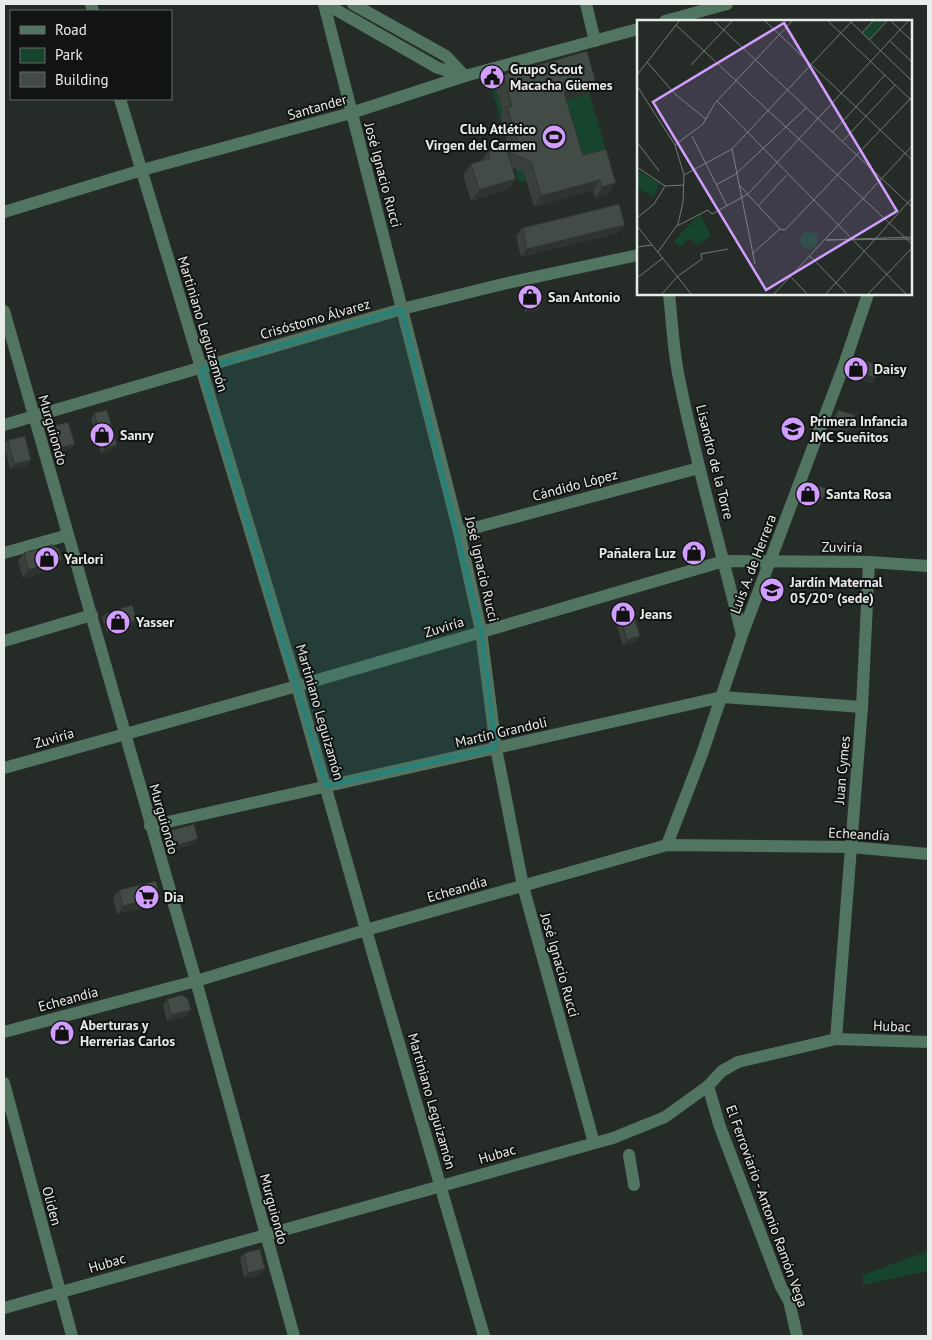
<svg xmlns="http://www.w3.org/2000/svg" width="932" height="1340" font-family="'PT Sans',sans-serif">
<rect width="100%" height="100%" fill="#252c28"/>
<g fill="#17442d">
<path d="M 580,62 L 608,157 L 519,182 L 491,87 Z"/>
<path d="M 928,1251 L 928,1271 L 863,1285 L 863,1275 Z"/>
</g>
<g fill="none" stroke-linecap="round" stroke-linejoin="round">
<g stroke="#517560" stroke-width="12">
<path d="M 91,4 L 93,11"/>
<path d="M 324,4 L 459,532 L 481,631 L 496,748 L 523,886 L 594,1143"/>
<path d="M 326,4 L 438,68 L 465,76"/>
<path d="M 353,4 L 446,56 L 463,74"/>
<path d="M 586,4 L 595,41"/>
<path d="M 665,21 L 727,4"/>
<path d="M 120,99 L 297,686 L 366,930 L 484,1336"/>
<path d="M 4,212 L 142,170 L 351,113 L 465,76 L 638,29"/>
<path d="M 669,294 C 672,320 673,347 678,373 C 695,461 721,548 742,635"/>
<path d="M 4,311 L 196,981 L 294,1336"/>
<path d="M 4,425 L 402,309 L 503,284 L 638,255"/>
<path d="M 459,532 L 699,468"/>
<path d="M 4,553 L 68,535"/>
<path d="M 4,641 L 92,615"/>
<path d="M 4,768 L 297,686 L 724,561 L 869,562 L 928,566"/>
<path d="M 150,826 L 722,697 L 862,707"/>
<path d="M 667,845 L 702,754 L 742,635 L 844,365 L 868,294"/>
<path d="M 4,1032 L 196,981 L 366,930 L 667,845 L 850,847 L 928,854"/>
<path d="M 836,1039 L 862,707 L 869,562"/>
<path d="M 4,1083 L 72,1336"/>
<path d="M 708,1086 L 720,1127 L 781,1287 L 789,1301 L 797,1336"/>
<path d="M 629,1155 L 634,1185"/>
<path d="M 4,1308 L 613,1138 L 665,1117 L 708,1086 L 722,1071 L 738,1062 L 836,1039 L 928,1042"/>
</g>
</g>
<g fill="#3a403c">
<path d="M 503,75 L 589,93 L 566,100 L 583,155 L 606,149 L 608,194 L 595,198 L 593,190 L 534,207 L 524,173 L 512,167 L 509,189 L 471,201 L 463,175 L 471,164 L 481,161 L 488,152 L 508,146 L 500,118 L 503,112 L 495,86 Z"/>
<path d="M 522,228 L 619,233 L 521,257 L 516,236 Z"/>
<path d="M 526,289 L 537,311 L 525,313 L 522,294 Z"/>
<path d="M 857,358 L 872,384 L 849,375 L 853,364 Z"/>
<path d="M 838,410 L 850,429 L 847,433 L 830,429 L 835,414 Z"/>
<path d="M 94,413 L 113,450 L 101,454 L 91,419 Z"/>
<path d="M 53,426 L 75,444 L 71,449 L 55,453 L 49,432 Z"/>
<path d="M 8,440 L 31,460 L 27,466 L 10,469 L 4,445 Z"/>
<path d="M 810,484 L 820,503 L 801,503 L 806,490 Z"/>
<path d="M 690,542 L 702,546 L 691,562 L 688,545 Z"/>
<path d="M 24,553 L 56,569 L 23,578 L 18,561 Z"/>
<path d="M 617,607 L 640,636 L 636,641 L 623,645 L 613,613 Z"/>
<path d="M 106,613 L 137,620 L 133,625 L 107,633 L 102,618 Z"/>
<path d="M 170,831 L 194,844 L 171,851 L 167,836 Z"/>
<path d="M 119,890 L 154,906 L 117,914 L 113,898 Z"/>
<path d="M 167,999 L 187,1016 L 167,1021 L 163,1005 Z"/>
<path d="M 244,1253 L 261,1275 L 244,1278 L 240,1258 Z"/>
</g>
<g fill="#2f3431">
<path d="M 596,83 L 589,93 L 557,103 L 564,92 Z"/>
<path d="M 516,179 L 509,189 L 471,201 L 479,190 Z"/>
<path d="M 600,180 L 593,190 L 534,207 L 541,196 Z"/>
<path d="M 616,183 L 608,194 L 595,198 L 602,187 Z"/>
<path d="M 625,225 L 619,233 L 521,257 L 527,249 Z"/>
<path d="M 541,305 L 537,311 L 525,313 L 529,307 Z"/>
<path d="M 853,370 L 875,378 L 872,384 L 849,375 Z"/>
<path d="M 833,425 L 850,429 L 847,433 L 830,429 Z"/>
<path d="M 75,444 L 71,449 L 55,453 L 59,448 Z"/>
<path d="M 117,445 L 113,450 L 101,454 L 105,448 Z"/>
<path d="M 31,460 L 27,466 L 10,469 L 14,464 Z"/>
<path d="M 804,497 L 824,498 L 820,503 L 801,503 Z"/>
<path d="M 62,560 L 56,569 L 23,578 L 28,570 Z"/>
<path d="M 137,620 L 133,625 L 107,633 L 110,627 Z"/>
<path d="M 640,636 L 636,641 L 623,645 L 627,640 Z"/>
<path d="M 198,839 L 194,844 L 171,851 L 175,846 Z"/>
<path d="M 160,897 L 154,906 L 117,914 L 123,906 Z"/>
<path d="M 191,1010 L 187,1016 L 167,1021 L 171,1015 Z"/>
<path d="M 265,1269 L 261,1275 L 244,1278 L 248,1273 Z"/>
</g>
<g fill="#434b46" stroke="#2f3431">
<path d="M 587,51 L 596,83 L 564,92 L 583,155 L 606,149 L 616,183 L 602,187 L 600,180 L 541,196 L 531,162 L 507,151 L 516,179 L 479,190 L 471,164 L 490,158 L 488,152 L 518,143 L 507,107 L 512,106 L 503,75 Z"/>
<path d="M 619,204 L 625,225 L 527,249 L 522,228 Z"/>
<path d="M 538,287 L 541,305 L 529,307 L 526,289 Z"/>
<path d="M 857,358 L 880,366 L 875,378 L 853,370 Z"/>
<path d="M 107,410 L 117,445 L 105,448 L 94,413 Z"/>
<path d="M 838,410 L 855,415 L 850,429 L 833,425 Z"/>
<path d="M 68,422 L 75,444 L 59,448 L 53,426 Z"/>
<path d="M 25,436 L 31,460 L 14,464 L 8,440 Z"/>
<path d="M 810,484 L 826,488 L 824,498 L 804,497 Z"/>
<path d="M 701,540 L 702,546 L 693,559 L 690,542 Z"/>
<path d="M 52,545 L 59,549 L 62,560 L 28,570 L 24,553 Z"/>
<path d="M 630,604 L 640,636 L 627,640 L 617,607 Z"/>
<path d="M 132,605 L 137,620 L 110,627 L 106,613 Z"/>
<path d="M 194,824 L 198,839 L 175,846 L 170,831 Z"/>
<path d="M 156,881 L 160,897 L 123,906 L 119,890 Z"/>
<path d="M 182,995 L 188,999 L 191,1010 L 171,1015 L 167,999 Z"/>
<path d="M 260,1249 L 265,1269 L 248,1273 L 244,1253 Z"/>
</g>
<path fill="#25827a" fill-opacity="0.2" stroke="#25827a" stroke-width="4" stroke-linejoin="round" d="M 402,309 L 481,631 L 496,748 L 326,786 L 201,369 Z"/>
<defs>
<symbol id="civic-disc" viewBox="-11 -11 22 22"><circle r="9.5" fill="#d19dfe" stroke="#111412"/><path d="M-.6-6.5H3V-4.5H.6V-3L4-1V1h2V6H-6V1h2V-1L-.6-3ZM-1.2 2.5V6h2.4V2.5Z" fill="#111"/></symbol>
<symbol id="stadium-disc" viewBox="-11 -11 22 22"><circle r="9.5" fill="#d19dfe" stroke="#111412"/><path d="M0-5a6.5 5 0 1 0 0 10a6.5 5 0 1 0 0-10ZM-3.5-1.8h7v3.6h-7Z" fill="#111"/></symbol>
<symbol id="shop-disc" viewBox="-11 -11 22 22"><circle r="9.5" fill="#d19dfe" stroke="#111412"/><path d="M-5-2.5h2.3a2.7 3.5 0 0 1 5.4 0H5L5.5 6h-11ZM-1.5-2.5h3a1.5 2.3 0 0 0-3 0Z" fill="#111"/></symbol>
<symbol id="school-disc" viewBox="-11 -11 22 22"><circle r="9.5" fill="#d19dfe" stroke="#111412"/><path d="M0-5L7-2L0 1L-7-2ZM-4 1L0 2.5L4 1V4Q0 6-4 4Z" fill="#111"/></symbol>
<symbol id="supermarket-disc" viewBox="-11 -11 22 22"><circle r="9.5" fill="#d19dfe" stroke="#111412"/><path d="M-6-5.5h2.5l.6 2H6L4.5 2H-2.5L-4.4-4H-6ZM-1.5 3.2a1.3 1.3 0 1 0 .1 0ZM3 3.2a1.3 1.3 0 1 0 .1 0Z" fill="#111"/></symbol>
</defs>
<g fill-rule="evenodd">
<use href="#civic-disc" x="478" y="63" width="28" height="28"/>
<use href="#stadium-disc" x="540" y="123" width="28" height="28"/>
<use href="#shop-disc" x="516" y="283" width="28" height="28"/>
<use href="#shop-disc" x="842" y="355" width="28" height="28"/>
<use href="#school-disc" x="779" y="415" width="28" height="28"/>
<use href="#shop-disc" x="88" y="421" width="28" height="28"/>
<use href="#shop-disc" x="794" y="480" width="28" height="28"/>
<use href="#shop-disc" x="680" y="539" width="28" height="28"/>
<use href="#shop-disc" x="33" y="545" width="28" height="28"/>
<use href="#school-disc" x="758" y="576" width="28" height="28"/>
<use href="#shop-disc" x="609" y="600" width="28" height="28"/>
<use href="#shop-disc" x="104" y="608" width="28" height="28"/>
<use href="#supermarket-disc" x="133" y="883" width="28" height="28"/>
<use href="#shop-disc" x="48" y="1019" width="28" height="28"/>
</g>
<g text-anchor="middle" stroke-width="4" stroke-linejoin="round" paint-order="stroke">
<g font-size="14" font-weight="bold" fill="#e9edea" stroke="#111412" text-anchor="start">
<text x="510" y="74">Grupo Scout<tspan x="510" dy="16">Macacha Güemes</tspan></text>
<text x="536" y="134" text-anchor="end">Club Atlético<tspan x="536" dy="16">Virgen del Carmen</tspan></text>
<text x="548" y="302">San Antonio</text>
<text x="874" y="374">Daisy</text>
<text x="810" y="426">Primera Infancia<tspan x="810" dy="16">JMC Sueñitos</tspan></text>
<text x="120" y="440">Sanry</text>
<text x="826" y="499">Santa Rosa</text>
<text x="676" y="558" text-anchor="end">Pañalera Luz</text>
<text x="64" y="564">Yarlori</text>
<text x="790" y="587">Jardín Maternal<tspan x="790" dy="16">05/20° (sede)</tspan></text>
<text x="640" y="619">Jeans</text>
<text x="136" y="627">Yasser</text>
<text x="164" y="902">Dia</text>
<text x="80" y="1030">Aberturas y<tspan x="80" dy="16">Herrerias Carlos</tspan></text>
</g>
<g font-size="14" fill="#e9edea" stroke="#111412">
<text transform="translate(317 107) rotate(-16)" y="5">Santander</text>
<text transform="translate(383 175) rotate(75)" y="5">José Ignacio Rucci</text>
<text transform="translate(315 319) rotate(-16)" y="5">Crisóstomo Álvarez</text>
<text transform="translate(203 324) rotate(73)" y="5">Martiniano Leguizamón</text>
<text transform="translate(53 430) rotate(74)" y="5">Murguiondo</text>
<text transform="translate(715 462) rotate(76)" y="5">Lisandro de la Torre</text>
<text transform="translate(575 485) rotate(-15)" y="5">Cándido López</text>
<text transform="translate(842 547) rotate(1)" y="5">Zuviría</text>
<text transform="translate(753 564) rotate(-69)" y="5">Luis A. de Herrera</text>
<text transform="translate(482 569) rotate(77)" y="5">José Ignacio Rucci</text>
<text transform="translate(444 627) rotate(-17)" y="5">Zuviría</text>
<text transform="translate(320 712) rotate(74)" y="5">Martiniano Leguizamón</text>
<text transform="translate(501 732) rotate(-13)" y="5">Martín Grandoli</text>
<text transform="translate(54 738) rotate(-16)" y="5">Zuviría</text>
<text transform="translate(842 770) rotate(-85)" y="5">Juan Cymes</text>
<text transform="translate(164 819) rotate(74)" y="5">Murguiondo</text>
<text transform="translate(859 834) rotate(3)" y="5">Echeandía</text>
<text transform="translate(457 889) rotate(-16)" y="5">Echeandía</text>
<text transform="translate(560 965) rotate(74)" y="5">José Ignacio Rucci</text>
<text transform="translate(68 999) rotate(-15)" y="5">Echeandía</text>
<text transform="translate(892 1026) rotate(2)" y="5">Hubac</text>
<text transform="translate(432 1101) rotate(74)" y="5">Martiniano Leguizamón</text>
<text transform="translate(497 1154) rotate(-16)" y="5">Hubac</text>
<text transform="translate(52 1206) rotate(75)" y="5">Oliden</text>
<text transform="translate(767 1206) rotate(70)" y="5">El Ferroviario - Antonio Ramón Vega</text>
<text transform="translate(274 1209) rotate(75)" y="5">Murguiondo</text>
<text transform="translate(107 1263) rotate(-16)" y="5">Hubac</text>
</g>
</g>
<g transform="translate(637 20)">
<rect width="275" height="275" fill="#252c28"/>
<path d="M 238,0 L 250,0 L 232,19 L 226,13 ZM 0,150 L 23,163 L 16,177 L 0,168 ZM 63,194 L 74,216 L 60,225 L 54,218 L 43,227 L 37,221 ZM163 220a9 9 0 1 1 18 0a9 9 0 1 1-18 0Z" fill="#17442d"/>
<path fill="none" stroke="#737976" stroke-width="1" d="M 76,0 L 275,187M 127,0 L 275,140M 190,0 L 275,81M 253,0 L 275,21M 214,2 L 275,61M 39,5 L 275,224M 225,13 L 237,0M 232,20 L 251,0M 253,21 L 275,42M 10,42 L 39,75 L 69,99M 54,45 L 96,0M 0,55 L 43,0M 0,66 L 38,125 L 47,155 L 46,182 L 41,204 L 21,232M 80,81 L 270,275M 195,113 L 248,55M 55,116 L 90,186M 0,122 L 22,151M 205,122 L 258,65M 38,125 L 66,104 L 78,83 L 156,0M 95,129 L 118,244M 0,147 L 28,166 L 47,165M 47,155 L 95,129 L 216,0M 79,165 L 99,154 L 169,88M 102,165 L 143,209 L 148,210 L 275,77M 122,185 L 150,155M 0,198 L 17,184 L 28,166M 0,206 L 55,275M 40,206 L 71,190 L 75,194 L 111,174 L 272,0M 189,220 L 275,217M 189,220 L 275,219M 0,227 L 15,225M 115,234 L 143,209M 173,236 L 211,275M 153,256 L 171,275M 0,258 L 26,238M 24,275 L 41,256 L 65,239 L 64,234 L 91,229M 136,275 L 275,126M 188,275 L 275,178M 230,275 L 275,228"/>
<path fill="#d19dfe" fill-opacity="0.15" stroke="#d19dfe" stroke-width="2.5" d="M 147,3 L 260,191 L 129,270 L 16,82 Z"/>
<rect width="275" height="275" fill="none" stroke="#e9edea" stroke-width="2.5"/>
</g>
<rect width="932" height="1340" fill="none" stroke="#e9edea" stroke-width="10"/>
<rect x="10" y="10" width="162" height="90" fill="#111412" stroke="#676b68"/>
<rect x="20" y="26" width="25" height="8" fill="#517560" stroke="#676b68"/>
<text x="55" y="35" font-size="15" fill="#e9edea">Road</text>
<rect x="20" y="48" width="25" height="15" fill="#17442d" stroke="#676b68"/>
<text x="55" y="60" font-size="15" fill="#e9edea">Park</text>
<rect x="20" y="72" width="25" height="15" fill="#434b46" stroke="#676b68"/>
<text x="55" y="85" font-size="15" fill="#e9edea">Building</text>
</svg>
